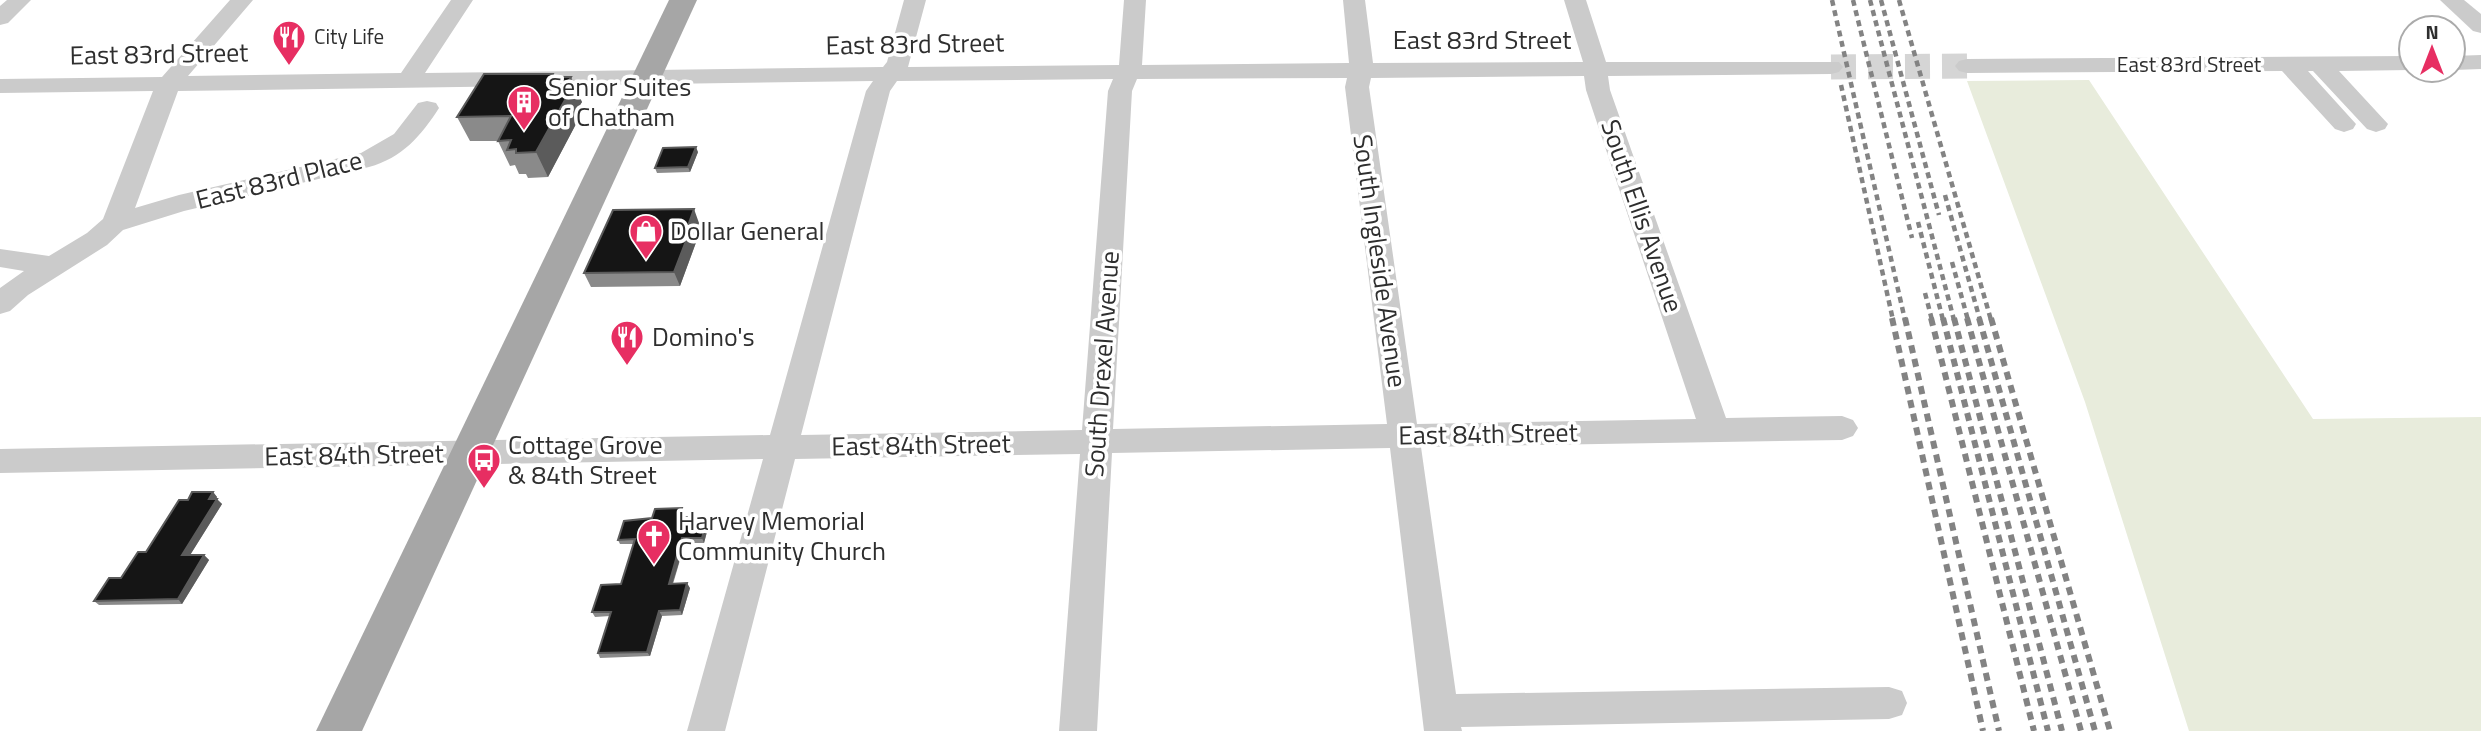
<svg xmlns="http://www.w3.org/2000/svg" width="2481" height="731" font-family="'Titillium Web',sans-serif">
<rect width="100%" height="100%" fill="#fff"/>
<path fill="#e8ecdc" d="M 2089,80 L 2313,419 L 2481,417 L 2481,731 L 2189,731 L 2085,402 L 1967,81 Z"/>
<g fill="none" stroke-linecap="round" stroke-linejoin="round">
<path stroke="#d5d5d5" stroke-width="25" stroke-dasharray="25 12" stroke-linecap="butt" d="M 1831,67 L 1967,66"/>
<g fill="#cbcbcb" fill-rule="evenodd">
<path d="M 7,0 L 31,0 L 8,23 L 0,25 L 0,6 Z"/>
<path d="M 230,0 L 253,0 L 188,76 L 401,73 L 451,0 L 473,0 L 425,73 L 883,67 L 887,62 L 904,0 L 926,0 L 908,67 L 1119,65 L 1124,0 L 1146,0 L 1142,65 L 1349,63 L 1343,0 L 1365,0 L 1373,63 L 1583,62 L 1564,0 L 1586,0 L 1606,62 L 1839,62 L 1843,67 L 1839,72 L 1831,74 L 1608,76 L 1610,90 L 1726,418 L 1842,416 L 1853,420 L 1858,428 L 1853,436 L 1842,440 L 1421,447 L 1456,694 L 1889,687 L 1902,691 L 1907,703 L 1902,715 L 1889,719 L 1461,727 L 1462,731 L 1424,731 L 1390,448 L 1112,453 L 1097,731 L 1059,731 L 1080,454 L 795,459 L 725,731 L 687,731 L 763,459 L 0,473 L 0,449 L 770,435 L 866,91 L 873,81 L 178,91 L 135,208 L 179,195 L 361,153 L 394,134 L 418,103 L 427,101 L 436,103 L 439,108 C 421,136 402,158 369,167 L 184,211 L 123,230 L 107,245 L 28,295 L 10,311 L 0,314 L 0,288 L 24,271 L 0,267 L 0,249 L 49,256 L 87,233 L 103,219 L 153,91 L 0,93 L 0,79 L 162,77 ZM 1584,76 L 1586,90 L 1696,419 L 1417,424 L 1369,87 L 1371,78 ZM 1347,78 L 1345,87 L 1387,424 L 1113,429 L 1132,91 L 1137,79 ZM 1113,79 L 1108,91 L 1082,430 L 801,435 L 890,91 L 897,81 Z"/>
<path d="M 2440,0 L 2464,0 L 2481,14 L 2481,33 L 2473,31 Z"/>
<path d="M 2481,55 L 2481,69 L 2453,70 L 2453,56 Z"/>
<path d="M 2411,56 L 2411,70 L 2339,71 L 2388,124 L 2385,129 L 2376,132 L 2367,129 L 2313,71 L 2308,71 L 2356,124 L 2353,129 L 2344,132 L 2335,129 L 2282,71 L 1967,73 L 1959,71 L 1955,66 L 1959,61 L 1967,59 Z"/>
</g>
<path fill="#a6a6a6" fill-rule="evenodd" d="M 669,0 L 697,0 L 362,731 L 316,731 Z"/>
<g stroke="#838383" stroke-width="4.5" stroke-dasharray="6 4.5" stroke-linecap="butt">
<path d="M 1832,0 L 1905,320"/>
<path d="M 1853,0 L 1912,238"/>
<path d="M 1870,0 L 1954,320"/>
<path d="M 1881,0 L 1939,215"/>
<path d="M 1899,0 L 1991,320"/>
<path d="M 1841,85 L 1893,320"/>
<path d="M 1945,195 L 1980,320"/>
<path d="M 1918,222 L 1943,320"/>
<path d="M 1952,262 L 1968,320"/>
<path d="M 1925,293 L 1932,320"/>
</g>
<g stroke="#838383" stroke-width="6" stroke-dasharray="8 6" stroke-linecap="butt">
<path d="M 1892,318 L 1983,731"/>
<path d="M 1905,318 L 1999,731"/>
<path d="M 1931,318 L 2034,731"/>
<path d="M 1943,318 L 2048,731"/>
<path d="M 1954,318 L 2062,731"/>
<path d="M 1967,318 L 2081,731"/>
<path d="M 1979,318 L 2095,731"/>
<path d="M 1991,318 L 2110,731"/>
</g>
</g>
<g fill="#8a8a8a">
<path d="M 555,77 L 582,102 L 578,108 L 580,114 L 576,124 L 548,177 L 528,178 L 526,174 L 519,174 L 515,165 L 510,166 L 498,141 L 470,141 L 457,117 Z"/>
<path d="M 698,152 L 690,172 L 657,173 L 655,168 Z"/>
<path d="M 699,223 L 696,231 L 698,237 L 680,286 L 591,287 L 584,273 Z"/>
<path d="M 213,492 L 217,497 L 216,499 L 222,504 L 190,555 L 204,555 L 209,560 L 182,604 L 99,605 L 94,601 L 121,578 L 146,552 Z"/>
<path d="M 682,508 L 685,513 L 683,517 L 691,517 L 692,520 L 709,524 L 704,543 L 685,543 L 673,584 L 690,588 L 682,615 L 662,616 L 650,656 L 600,658 L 598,653 L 610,616 L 595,617 L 592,612 L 621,584 L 634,544 L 620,544 L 618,540 L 652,518 Z"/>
</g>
<g fill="#5b5b5b">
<path d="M 571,77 L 582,102 L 578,108 L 580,114 L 576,124 L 548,177 L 536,152 L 564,89 Z"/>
<path d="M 696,147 L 698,152 L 690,172 L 688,167 Z"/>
<path d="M 694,209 L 699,223 L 696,231 L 698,237 L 680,286 L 674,272 L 689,223 Z"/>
<path d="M 213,492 L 217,497 L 213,504 L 209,499 Z"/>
<path d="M 217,499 L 222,504 L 187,560 L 182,555 Z"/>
<path d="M 682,508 L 685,513 L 682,522 L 680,517 Z"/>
<path d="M 707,520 L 709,524 L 704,543 L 702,538 Z"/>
<path d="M 682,538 L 685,543 L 671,588 L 669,584 Z"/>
<path d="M 204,555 L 209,560 L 182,604 L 178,599 Z"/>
<path d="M 687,583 L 690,588 L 682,615 L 680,610 Z"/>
<path d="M 659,611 L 662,616 L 650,656 L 647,652 Z"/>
</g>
<g fill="#151515" stroke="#5b5b5b" stroke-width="2">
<path d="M 484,74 L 553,74 L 552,77 L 571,77 L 564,89 L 570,89 L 565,100 L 536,152 L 516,153 L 516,149 L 507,150 L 511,140 L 498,141 L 511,116 L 457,117 Z"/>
<path d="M 696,147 L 688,167 L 655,168 L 663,148 Z"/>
<path d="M 694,209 L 689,223 L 693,223 L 674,272 L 584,273 L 613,210 Z"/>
<path d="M 192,492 L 213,492 L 209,499 L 217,499 L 182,555 L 204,555 L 178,599 L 94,601 L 109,578 L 121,578 L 138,552 L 146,552 L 179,500 L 188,500 Z"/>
<path d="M 682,508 L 680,517 L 691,517 L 690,520 L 707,520 L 702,538 L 682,538 L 669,584 L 687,583 L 680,610 L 659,611 L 647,652 L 598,653 L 611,612 L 592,612 L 601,585 L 621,584 L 635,539 L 618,540 L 624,521 L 652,518 L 655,509 Z"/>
</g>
<defs>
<symbol id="restaurant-pin" viewBox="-11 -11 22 30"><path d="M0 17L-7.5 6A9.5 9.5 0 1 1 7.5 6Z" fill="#e72e62" stroke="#fff"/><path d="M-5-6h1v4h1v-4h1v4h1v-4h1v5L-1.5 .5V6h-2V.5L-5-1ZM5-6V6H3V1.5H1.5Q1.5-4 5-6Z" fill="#fff"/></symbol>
<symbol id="building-pin" viewBox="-11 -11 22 30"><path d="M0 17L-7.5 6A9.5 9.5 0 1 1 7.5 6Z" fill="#e72e62" stroke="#fff"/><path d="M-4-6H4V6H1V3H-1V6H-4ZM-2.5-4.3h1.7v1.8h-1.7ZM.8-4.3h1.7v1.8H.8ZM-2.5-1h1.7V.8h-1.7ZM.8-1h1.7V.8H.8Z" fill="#fff"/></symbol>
<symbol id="shop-pin" viewBox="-11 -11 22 30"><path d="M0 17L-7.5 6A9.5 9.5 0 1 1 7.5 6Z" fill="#e72e62" stroke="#fff"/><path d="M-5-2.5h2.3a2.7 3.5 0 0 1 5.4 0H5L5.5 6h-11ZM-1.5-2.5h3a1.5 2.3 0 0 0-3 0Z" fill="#fff"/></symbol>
<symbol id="bus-pin" viewBox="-11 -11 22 30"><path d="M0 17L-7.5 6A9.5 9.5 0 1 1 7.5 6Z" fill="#e72e62" stroke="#fff"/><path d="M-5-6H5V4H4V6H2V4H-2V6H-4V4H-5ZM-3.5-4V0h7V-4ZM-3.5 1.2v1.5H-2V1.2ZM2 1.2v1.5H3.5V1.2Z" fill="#fff"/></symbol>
<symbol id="church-pin" viewBox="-11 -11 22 30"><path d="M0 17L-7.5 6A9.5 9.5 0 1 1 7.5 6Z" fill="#e72e62" stroke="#fff"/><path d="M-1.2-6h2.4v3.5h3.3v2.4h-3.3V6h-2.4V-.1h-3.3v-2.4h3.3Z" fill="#fff"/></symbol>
</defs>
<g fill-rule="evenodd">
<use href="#restaurant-pin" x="270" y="18" width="38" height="52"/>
<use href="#building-pin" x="505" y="83" width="38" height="52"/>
<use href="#shop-pin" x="627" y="212" width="38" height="52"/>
<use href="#restaurant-pin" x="608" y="318" width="38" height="52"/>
<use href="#bus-pin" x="465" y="441" width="38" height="52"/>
<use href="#church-pin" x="635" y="517" width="38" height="52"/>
</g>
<g text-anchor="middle" stroke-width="7" stroke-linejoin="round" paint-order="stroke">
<g font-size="21" fill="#2e2e2e" stroke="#fff" text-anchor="start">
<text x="314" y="44">City Life</text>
</g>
<g font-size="21" fill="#2e2e2e" stroke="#fff">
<text x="2189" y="72">East 83rd Street</text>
</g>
<g font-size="26" fill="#2e2e2e" stroke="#fff">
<text x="1482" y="49">East 83rd Street</text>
<text transform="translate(915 44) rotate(-1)" y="9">East 83rd Street</text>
<text transform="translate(159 54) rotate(-1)" y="9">East 83rd Street</text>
<text transform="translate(279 180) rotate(-14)" y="9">East 83rd Place</text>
<text transform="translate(1642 216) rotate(71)" y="9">South Ellis Avenue</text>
<text transform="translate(1380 261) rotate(82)" y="9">South Ingleside Avenue</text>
<text transform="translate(1102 364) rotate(-86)" y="9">South Drexel Avenue</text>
<text transform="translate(1488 434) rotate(-1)" y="9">East 84th Street</text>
<text transform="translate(921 445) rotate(-1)" y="9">East 84th Street</text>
<text transform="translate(354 455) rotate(-1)" y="9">East 84th Street</text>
</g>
<g font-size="26" fill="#2e2e2e" stroke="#fff" text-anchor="start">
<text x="548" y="96">Senior Suites<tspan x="548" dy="30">of Chatham</tspan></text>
<text x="670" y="240">Dollar General</text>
<text x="652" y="346">Domino's</text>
<text x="508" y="454">Cottage Grove<tspan x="508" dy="30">&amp; 84th Street</tspan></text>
<text x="678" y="530">Harvey Memorial<tspan x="678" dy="30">Community Church</tspan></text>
</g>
</g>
<g transform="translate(2432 49)"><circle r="33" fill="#ffffff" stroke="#ababab" stroke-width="2"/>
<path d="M0-5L12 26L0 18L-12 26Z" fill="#e72e62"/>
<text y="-10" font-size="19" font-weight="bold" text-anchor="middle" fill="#2e2e2e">N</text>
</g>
</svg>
